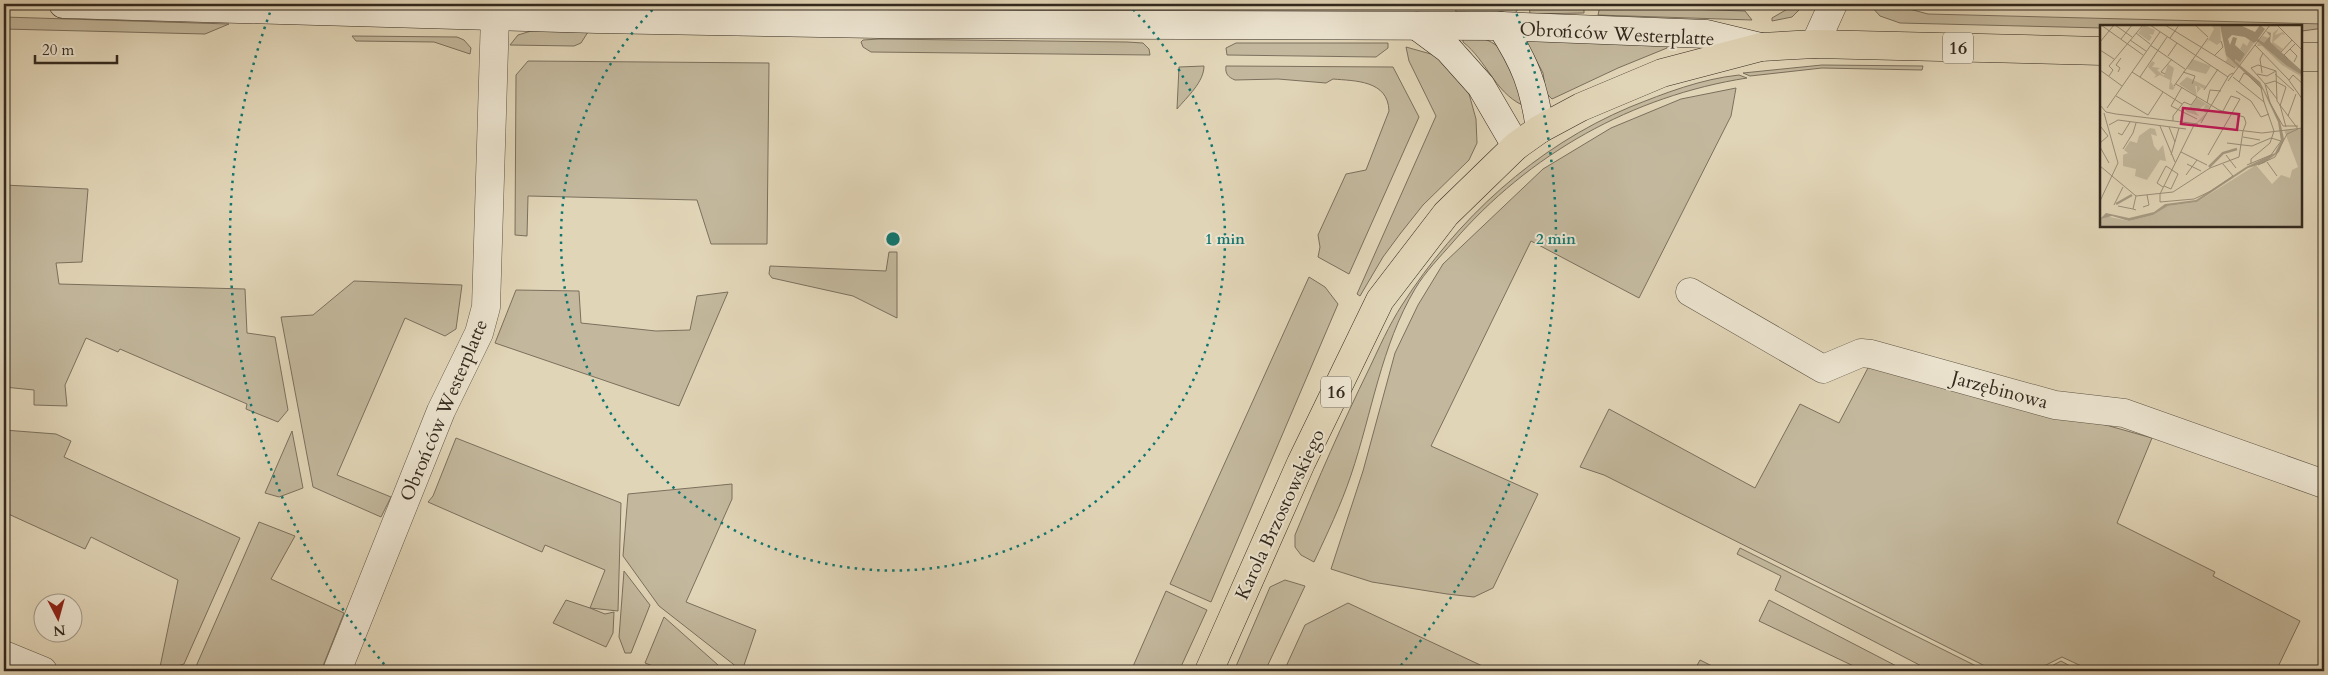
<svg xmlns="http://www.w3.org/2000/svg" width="2328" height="675" font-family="Cardo,serif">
<rect width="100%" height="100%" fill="#e1d5b7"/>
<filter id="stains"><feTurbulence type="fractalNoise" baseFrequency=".004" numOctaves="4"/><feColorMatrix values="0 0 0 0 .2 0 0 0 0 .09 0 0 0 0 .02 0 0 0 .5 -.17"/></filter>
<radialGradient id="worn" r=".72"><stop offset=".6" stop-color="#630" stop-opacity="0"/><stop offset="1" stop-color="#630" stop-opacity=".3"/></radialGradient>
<g fill="#c3b89d" stroke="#7b705e">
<path d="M 1455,4 L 1518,4 L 1517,11 L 1513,14 L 1456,12 Z"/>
<path d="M 1529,4 L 1584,6 L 1584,13 L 1530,14 Z"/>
<path d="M 1796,4 L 1805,4 L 1792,17 L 1772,21 L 1772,18 Z"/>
<path d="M 1869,4 L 1891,4 L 1928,14 L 2324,24 L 2324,28 L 2302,31 L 2302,26 L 2102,26 L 2102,28 L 1900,23 L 1880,16 Z"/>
<path d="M 1600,6 L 1745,11 L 1752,20 L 1598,15 Z"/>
<path d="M 4,17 L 229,24 L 205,34 L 4,29 Z"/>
<path d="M 531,31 L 588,32 L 581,43 L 574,46 L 510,45 L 518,35 Z"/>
<path d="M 352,36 L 457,37 L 464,40 L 471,48 L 470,54 L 434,42 L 356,41 Z"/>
<path d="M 1463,38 C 1471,39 1481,38 1487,40 C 1513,51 1517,82 1522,105 C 1494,91 1487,61 1463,42 Z"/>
<path d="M 879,39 L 1127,42 L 1143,43 L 1149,49 L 1150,55 L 871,52 L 863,47 L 861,42 L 863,40 Z"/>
<path d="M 1525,39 L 1667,44 L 1667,48 L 1618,68 L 1552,99 L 1546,93 L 1543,73 Z"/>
<path d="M 1236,43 L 1388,43 L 1388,48 L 1376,57 L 1227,55 L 1226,48 Z"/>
<path d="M 1406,47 L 1438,56 L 1466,83 L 1476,119 L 1477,143 L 1469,160 L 1423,205 L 1400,234 L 1383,257 L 1360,296 L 1357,294 L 1436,116 L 1409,61 Z"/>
<path d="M 528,61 L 769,63 L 767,244 L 711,244 L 697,200 L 528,196 L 527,236 L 515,235 L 516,75 Z"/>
<path d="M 1822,65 L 1923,66 L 1922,70 L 1822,68 L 1750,76 L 1743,73 Z"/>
<path d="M 1204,66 C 1204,82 1187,97 1177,109 L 1179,67 Z"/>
<path d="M 1226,66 L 1393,67 L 1419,117 L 1349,274 L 1318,257 L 1320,247 L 1318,235 L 1346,174 L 1366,170 L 1389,111 C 1388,80 1355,81 1333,79 L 1326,83 L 1278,79 L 1235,80 C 1228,77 1225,74 1226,66 Z"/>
<path d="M 1739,75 L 1747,78 C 1632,96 1529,154 1453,242 C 1440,257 1425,272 1415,289 C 1381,346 1372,413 1351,475 C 1341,505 1327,534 1314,562 L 1301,555 L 1295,547 L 1295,535 C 1318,479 1342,424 1369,369 C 1379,348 1389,325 1402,305 C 1457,219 1535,147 1630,107 C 1665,93 1701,79 1739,75 Z"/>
<path d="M 1736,88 L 1731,116 L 1639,298 L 1531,241 L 1431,446 L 1538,494 L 1493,588 L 1474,597 L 1447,594 L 1372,582 L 1331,569 L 1363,471 L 1395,353 L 1418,305 L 1443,264 L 1543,169 L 1611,128 L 1681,99 Z"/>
<path d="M 4,185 L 88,189 L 82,262 L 56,263 L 59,284 L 245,289 L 247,333 L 275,337 L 288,410 L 278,422 L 246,409 L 247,404 L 120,349 L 118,352 L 86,338 L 65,385 L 67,406 L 34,405 L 34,390 L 4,387 Z"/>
<path d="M 889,252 L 897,252 L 897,318 L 853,296 L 772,278 L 769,274 L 770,266 L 886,271 Z"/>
<path d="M 1309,277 L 1325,287 L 1338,304 L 1211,602 L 1170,584 Z"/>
<path d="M 354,281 L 462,285 L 456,329 L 445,336 L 405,318 L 337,475 L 391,497 L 381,517 L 313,487 L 281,317 L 313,315 Z"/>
<path d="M 516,290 L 579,291 L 581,323 L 656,331 L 690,330 L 697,296 L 728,292 L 679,406 L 495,343 Z"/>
<path d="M 1869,366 L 1914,371 L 2152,438 L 2117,523 L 2215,572 L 2213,576 L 2300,621 L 2276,671 L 2092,671 L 2062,657 L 2034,671 L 1995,671 L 1604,475 L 1580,467 L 1609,409 L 1755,488 L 1800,404 L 1839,423 Z"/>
<path d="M 4,430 L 56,434 L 71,441 L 64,457 L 240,538 L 184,664 L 168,669 L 160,667 L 178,580 L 91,537 L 85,549 L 4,512 Z"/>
<path d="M 292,431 L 303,488 L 279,497 L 265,493 Z"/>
<path d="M 456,438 L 621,503 L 618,611 L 590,608 L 605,614 L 614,612 L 613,633 L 606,647 L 553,623 L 566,600 L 590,608 L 605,570 L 545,545 L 542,552 L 428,502 L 433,496 Z"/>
<path d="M 732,484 L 732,499 L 686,602 L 756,630 L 742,671 L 659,606 L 623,556 L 628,494 Z"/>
<path d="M 259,522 L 295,536 L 271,579 L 344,613 L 321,671 L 194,671 Z"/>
<path d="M 1740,548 L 1986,671 L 1931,671 L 1775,590 L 1781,576 L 1737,554 Z"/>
<path d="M 624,571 L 650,605 L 631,653 L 625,653 L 619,637 Z"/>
<path d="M 1285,580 L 1305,586 L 1265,671 L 1234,671 L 1270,587 Z"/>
<path d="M 1166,591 L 1207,610 L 1179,671 L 1131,671 Z"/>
<path d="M 1769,600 L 1906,671 L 1864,671 L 1759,621 Z"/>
<path d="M 1348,603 L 1493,671 L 1284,671 L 1305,625 Z"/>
<path d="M 664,617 L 718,665 L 720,671 L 666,671 L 645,663 Z"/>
<path d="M 1700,660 L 1722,671 L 1694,671 Z"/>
<path d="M 2061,661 L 2079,671 L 2042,671 Z"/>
</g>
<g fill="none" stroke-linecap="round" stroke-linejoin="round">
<defs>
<g id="street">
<path d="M 1815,44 L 1833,4"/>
<path d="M 1690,292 L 1823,369 L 1861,353 L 1871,354 L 2055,405 L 2124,413 L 2324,484"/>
<path d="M 4,655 L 43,671"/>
<path d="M 337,671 L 441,411 L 479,333 L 486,307 L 495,16 L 500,4"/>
</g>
<g id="secondary">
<path d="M 63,4 L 597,19 L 878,24 L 1501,26 L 1707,34 L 1761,47"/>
<path d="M 1417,26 L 1448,49 L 1481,86 L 1516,146"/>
<path d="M 1501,26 C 1525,63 1534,86 1540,129"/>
</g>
<g id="primary">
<path d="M 2302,57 L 2324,57"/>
<path d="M 1209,671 L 1301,463 L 1380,300 L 1446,214 L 1516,146 L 1540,129 L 1581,107 L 1662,73 L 1761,47 L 1815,44 L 2102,51"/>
</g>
</defs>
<use href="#street" stroke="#5e5444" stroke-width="29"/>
<use href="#secondary" stroke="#33291e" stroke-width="29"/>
<use href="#primary" stroke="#33291e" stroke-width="29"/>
<use href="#street" stroke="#ece4d0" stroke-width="28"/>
<use href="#secondary" stroke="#ece4d0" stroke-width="28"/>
<use href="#primary" stroke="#e1d5b7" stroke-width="28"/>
</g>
<g fill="none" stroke="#0f766e" stroke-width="2.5" stroke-dasharray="2.5 5">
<path d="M1128 4A332 332 0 1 1 658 4"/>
<path d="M389 670A663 663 0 0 1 272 7M1514 7A663 663 0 0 1 1397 670"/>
</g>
<g text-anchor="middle" stroke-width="4" stroke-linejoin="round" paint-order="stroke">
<g fill="#ece4d0" stroke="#6a6153" stroke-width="1">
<rect x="1943" y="32.5" width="30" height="31" rx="4"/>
<rect x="1321" y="376.5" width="30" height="31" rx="4"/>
</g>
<g font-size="18" font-weight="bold" fill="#33291e">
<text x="1958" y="54">16</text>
<text x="1336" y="398">16</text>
</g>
<g font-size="19" fill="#33291e" stroke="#ece4d0">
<text transform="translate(1617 33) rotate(3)" y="7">Obrońców Westerplatte</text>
<text transform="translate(2000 389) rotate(15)" y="7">Jarzębinowa</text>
<text transform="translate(443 410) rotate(-67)" y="7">Obrońców Westerplatte</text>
<text transform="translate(1279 514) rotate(-65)" y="7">Karola Brzostowskiego</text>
</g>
</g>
<g transform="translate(2100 25)">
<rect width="202" height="202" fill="#e1d5b7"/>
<path d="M 44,0 L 55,5 L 53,10 L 49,9 L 52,12 L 49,16 L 38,8 ZM 111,0 L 120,0 L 121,17 L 126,30 L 134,36 L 135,34 L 140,36 L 145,29 L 140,24 L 143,18 L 147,21 L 150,15 L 154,18 L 137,43 L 125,37 L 127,34 L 121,17 L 117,20 L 109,15 L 106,19 L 114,4 ZM 179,3 L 175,10 L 183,7 L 185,10 L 182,9 L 173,17 L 183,24 L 180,27 L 177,23 L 173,29 L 196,44 L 202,52 L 182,40 L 162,21 L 157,21 L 158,17 L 166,23 L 159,15 L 163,11 L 169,13 L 172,19 L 173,8 ZM 92,34 L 111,41 L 106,49 L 87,44 ZM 52,36 L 55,38 L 52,42 L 60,43 L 57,45 L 64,51 L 68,39 L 74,43 L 71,57 L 74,62 L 76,60 L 73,65 L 69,64 L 70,55 L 60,50 L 54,53 L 56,50 L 48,42 ZM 87,52 L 106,61 L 104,64 L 97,60 L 101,63 L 97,68 L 97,61 L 95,61 L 97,71 L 79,59 ZM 97,73 L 110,81 L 103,95 L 95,99 L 106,88 L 102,85 L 106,79 L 98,85 L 92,82 L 99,91 L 87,87 L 83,82 L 89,83 ZM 50,103 L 55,104 L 57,111 L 51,109 L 54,121 L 58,126 L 63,120 L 66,136 L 70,137 L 60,135 L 47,155 L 35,151 L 36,144 L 23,141 L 23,130 L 28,128 L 24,125 L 30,116 L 37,118 L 39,111 ZM 202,104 L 202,202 L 0,202 L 0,194 L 5,191 L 29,196 L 53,190 L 68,181 L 97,177 L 156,140 L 172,159 L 181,150 L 190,153 L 192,145 L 198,142 L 184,105 Z" fill="#c3b89d"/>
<path d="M 120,0 L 140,0 L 155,7 L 160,0 L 165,4 L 158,14 L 164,18 L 170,11 L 166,6 L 171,8 L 170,17 L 202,46 L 202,50 L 186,40 L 157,16 L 154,18 L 145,12 L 132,10 L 128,14 L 130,20 L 133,12 L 137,13 L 135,20 L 145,29 L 140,37 L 135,34 L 135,36 L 160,57 L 180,96 L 184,114 L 179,127 L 164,138 L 148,143 L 97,177 L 68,181 L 53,190 L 29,196 L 12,191 L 0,194 L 6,188 L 29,193 L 54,187 L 65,179 L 96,175 L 146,142 L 175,128 L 181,116 L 178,97 L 163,65 L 126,30 Z" fill="#a69b83"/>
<path fill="none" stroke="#a69b83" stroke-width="2.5" d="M 133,0 L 158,11 L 160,3M 109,142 L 123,128 L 137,124M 16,179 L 32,170"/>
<path fill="none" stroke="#9b907a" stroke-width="1" d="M 1,0 L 43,30M 15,0 L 32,12M 50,0 L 128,52M 65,0 L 135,43M 95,0 L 108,12M 177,0 L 203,26M 36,8 L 50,19M 70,13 L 79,0M 21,14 L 32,0M 30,15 L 46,26M 0,17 L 14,0M 50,20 L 85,44M 155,20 L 188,54 L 203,75M 190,24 L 197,31 L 194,37M 0,25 L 14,34M 181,27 L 192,15M 68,31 L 77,18M 114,31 L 123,22 L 121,16M 188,34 L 184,30 L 195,19M 0,45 L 22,61M 176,46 L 158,40 L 151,43 L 165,59 L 170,78 L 183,101 L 198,101M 18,47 L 20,43 L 16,40 L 21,33M 32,47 L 82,79M 83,47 L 95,51 L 92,59M 162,48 L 160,34 L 163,28M 65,49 L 61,47 L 72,34M 157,49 L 167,51 L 176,46M 175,49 L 194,66M 9,51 L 13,45 L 9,41 L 43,0M 40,52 L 67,12M 133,52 L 164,77 L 174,106 L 170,118 L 151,134 L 151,138M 189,55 L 193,50 L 203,59M 128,56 L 170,0M 139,57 L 144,48 L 148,50 L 161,63 L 164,77M 76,59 L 119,85 L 144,92 L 146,98 L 143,106M 165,59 L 175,56 L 186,62 L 180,81M 166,60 L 177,74M 74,61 L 108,13M 82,62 L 71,81 L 97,94M 104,65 L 118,44M 136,66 L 151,76 L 161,92 L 169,89M 16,71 L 48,90M 107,78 L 110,65 L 121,66M 0,80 L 6,87 L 16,89 L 98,99M 180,80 L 186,102M 7,83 L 60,7M 48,90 L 63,67M 188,91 L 196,69M 73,96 L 73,91 L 84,77 L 91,80 L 97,72M 101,98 L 129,50 L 133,48M 9,100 L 18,95 L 86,104M 95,100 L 162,108 L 203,103M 60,101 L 75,137M 69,102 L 75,117M 18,108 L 22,110 L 30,97M 143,112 L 160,115M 0,118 L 8,111 L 1,102M 127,118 L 143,120M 143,120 L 152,121 L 171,113 L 181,116 L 171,130 L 147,140M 0,122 L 9,138M 23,124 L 33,108 L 36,98M 81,127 L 107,140M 71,130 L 79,103M 108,130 L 140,74 L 131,71 L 123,86M 126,130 L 136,143M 167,137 L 177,151M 87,139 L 101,146M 158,140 L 175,132 L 187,109 L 198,104 L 177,76 L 176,46M 0,141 L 36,171 L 73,167 L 110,143 L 139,132 L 143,106M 86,150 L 97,135M 63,162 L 57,158 L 66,141 L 78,149 L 71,164 L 64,161M 36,171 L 33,184 L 36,185M 0,176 L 18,138 L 4,88M 60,177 L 94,174 L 111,166 L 133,151 L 123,139M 60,177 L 60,169 L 94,100M 14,180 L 23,162M 18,181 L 33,184M 43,182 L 49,180 L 47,170"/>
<path fill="#c2185b" fill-opacity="0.15" stroke="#c2185b" stroke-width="2.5" d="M 83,83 L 139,89 L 137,105 L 81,99 Z"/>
<rect width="202" height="202" fill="none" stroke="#33291e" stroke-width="2.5"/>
</g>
<circle cx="893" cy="239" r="8" fill="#0f766e" stroke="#ece4d0" stroke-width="2.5"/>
<g font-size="15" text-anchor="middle" font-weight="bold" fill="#0f766e" stroke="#ece4d0" stroke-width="4" stroke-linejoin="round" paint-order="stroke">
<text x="1225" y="244">1 min</text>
<text x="1556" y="244">2 min</text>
</g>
<rect width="2328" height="675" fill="none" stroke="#e1d5b7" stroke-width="20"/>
<rect x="5" y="5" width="2318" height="665" fill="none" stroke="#33291e" stroke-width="2.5"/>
<rect x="10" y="10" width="2308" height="655" fill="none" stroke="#33291e"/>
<g transform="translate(58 618) rotate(174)"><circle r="24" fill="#ece4d0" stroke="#a29989"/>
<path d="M0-4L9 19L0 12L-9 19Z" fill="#8f2418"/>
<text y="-8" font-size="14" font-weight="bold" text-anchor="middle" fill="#33291e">N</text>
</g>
<path d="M35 55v8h82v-8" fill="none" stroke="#33291e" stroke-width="2.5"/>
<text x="42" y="55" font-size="15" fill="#33291e" stroke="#ece4d0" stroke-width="4" paint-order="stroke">20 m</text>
<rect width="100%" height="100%" filter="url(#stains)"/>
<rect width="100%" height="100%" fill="url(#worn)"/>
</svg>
